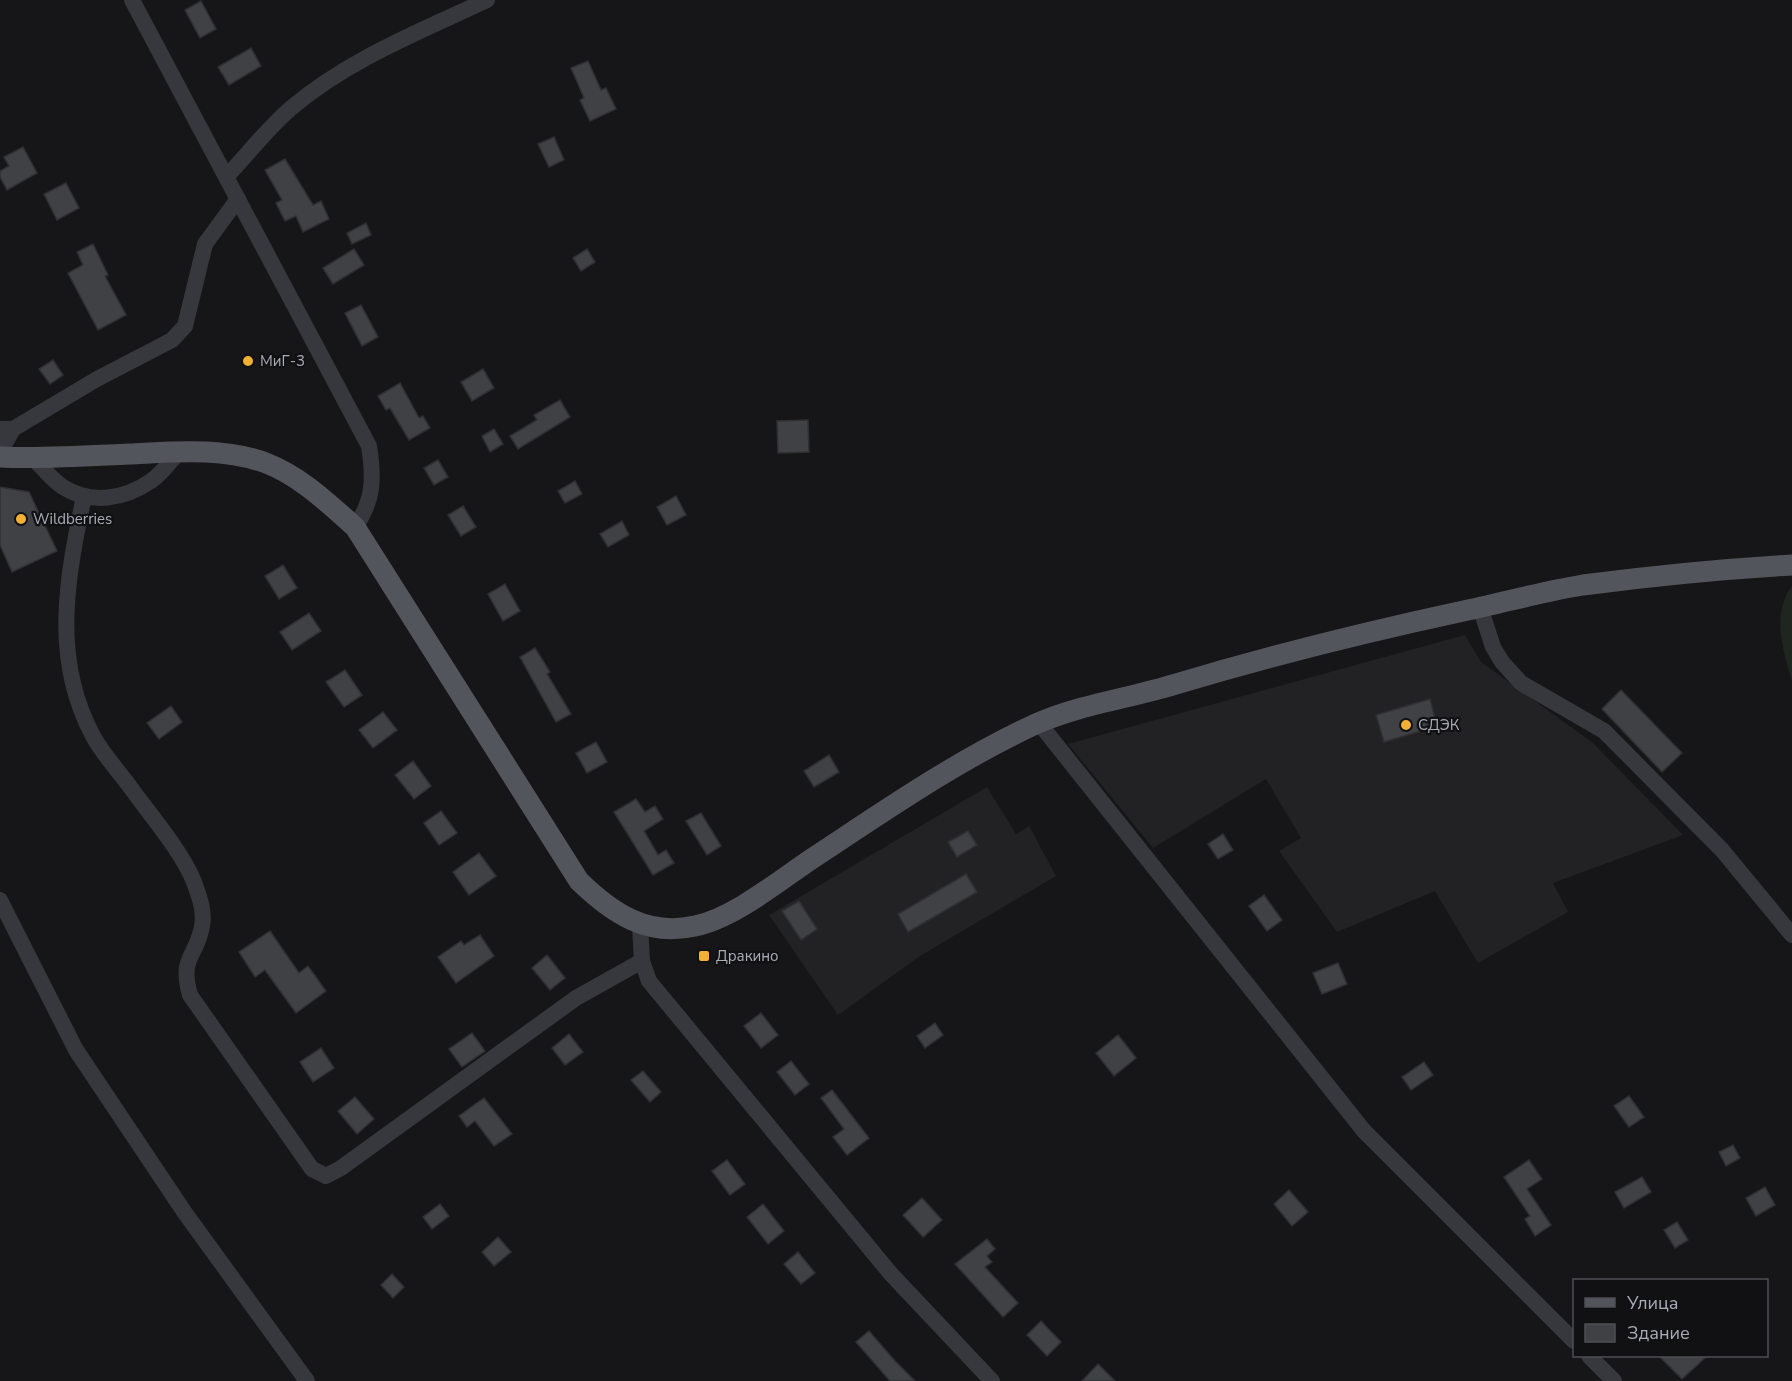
<svg xmlns="http://www.w3.org/2000/svg" width="1792" height="1381" font-family="'Nunito Sans',sans-serif">
<rect width="100%" height="100%" fill="#161618"/>
<g fill="#222225">
<path d="M 1465,635 L 1481,662 L 1593,743 L 1683,835 L 1553,883 L 1568,912 L 1478,963 L 1435,891 L 1337,932 L 1279,851 L 1301,838 L 1266,779 L 1153,848 L 1068,744 Z"/>
<path d="M 987,787 L 1016,834 L 1029,826 L 1056,876 L 920,956 L 838,1015 L 769,915 Z"/>
</g>
<path fill="#1e261f" d="M 1792,586 L 1792,681 C 1783,650 1771,614 1792,586 Z"/>
<g fill="#404145" stroke="#303034" stroke-width="1.5">
<path d="M 201,1 L 216,29 L 200,38 L 185,10 Z"/>
<path d="M 251,48 L 261,66 L 229,85 L 218,67 Z"/>
<path d="M 588,61 L 601,90 L 606,88 L 616,109 L 590,121 L 580,100 L 584,98 L 571,68 Z"/>
<path d="M 554,137 L 564,160 L 549,167 L 538,144 Z"/>
<path d="M 23,147 L 37,173 L 7,190 L 0,177 L 0,171 L 9,166 L 4,157 Z"/>
<path d="M 285,159 L 313,205 L 321,201 L 329,219 L 303,232 L 296,216 L 285,221 L 276,203 L 282,200 L 265,170 Z"/>
<path d="M 66,183 L 79,208 L 57,220 L 44,194 Z"/>
<path d="M 366,223 L 371,235 L 352,244 L 347,233 Z"/>
<path d="M 93,244 L 108,275 L 105,276 L 126,315 L 98,330 L 68,273 L 83,265 L 77,252 Z"/>
<path d="M 354,249 L 364,265 L 333,284 L 323,268 Z"/>
<path d="M 587,249 L 595,262 L 581,271 L 573,258 Z"/>
<path d="M 361,305 L 378,337 L 362,346 L 345,313 Z"/>
<path d="M 53,360 L 63,375 L 50,384 L 39,369 Z"/>
<path d="M 483,369 L 494,388 L 472,401 L 461,382 Z"/>
<path d="M 400,383 L 419,418 L 423,416 L 430,428 L 409,440 L 390,408 L 386,410 L 378,396 Z"/>
<path d="M 560,400 L 570,417 L 518,449 L 510,436 L 537,420 L 534,415 Z"/>
<path d="M 808,420 L 809,452 L 778,453 L 777,421 Z"/>
<path d="M 494,429 L 503,444 L 490,452 L 482,436 Z"/>
<path d="M 438,460 L 448,477 L 434,485 L 424,468 Z"/>
<path d="M 575,481 L 582,494 L 565,503 L 558,491 Z"/>
<path d="M 0,487 L 29,492 L 57,551 L 12,572 L 0,545 Z"/>
<path d="M 676,496 L 686,515 L 667,525 L 657,507 Z"/>
<path d="M 463,506 L 476,527 L 461,536 L 448,515 Z"/>
<path d="M 622,521 L 629,535 L 608,547 L 600,534 Z"/>
<path d="M 283,565 L 297,588 L 279,599 L 265,576 Z"/>
<path d="M 505,584 L 520,611 L 503,621 L 488,594 Z"/>
<path d="M 309,613 L 321,631 L 292,650 L 280,632 Z"/>
<path d="M 535,648 L 550,672 L 547,674 L 571,714 L 556,722 L 520,657 Z"/>
<path d="M 345,670 L 362,695 L 344,707 L 326,682 Z"/>
<path d="M 1621,690 L 1682,753 L 1662,772 L 1602,709 Z"/>
<path d="M 1430,699 L 1437,726 L 1384,742 L 1376,715 Z"/>
<path d="M 171,706 L 182,722 L 159,739 L 147,723 Z"/>
<path d="M 383,712 L 397,730 L 373,748 L 359,730 Z"/>
<path d="M 596,742 L 607,762 L 587,773 L 576,753 Z"/>
<path d="M 829,755 L 839,772 L 814,787 L 804,771 Z"/>
<path d="M 413,761 L 431,786 L 414,799 L 395,775 Z"/>
<path d="M 636,799 L 645,812 L 655,806 L 663,819 L 644,831 L 658,855 L 666,850 L 674,863 L 653,875 L 614,812 Z"/>
<path d="M 441,811 L 457,833 L 439,845 L 424,823 Z"/>
<path d="M 701,813 L 721,846 L 707,855 L 686,821 Z"/>
<path d="M 968,831 L 977,845 L 957,857 L 948,842 Z"/>
<path d="M 1223,834 L 1233,850 L 1218,859 L 1208,844 Z"/>
<path d="M 479,853 L 496,876 L 469,895 L 453,872 Z"/>
<path d="M 966,874 L 977,892 L 908,932 L 898,914 Z"/>
<path d="M 1264,895 L 1282,920 L 1267,931 L 1249,906 Z"/>
<path d="M 799,901 L 817,929 L 801,940 L 782,911 Z"/>
<path d="M 270,931 L 299,973 L 308,966 L 326,991 L 296,1013 L 265,970 L 255,977 L 239,952 Z"/>
<path d="M 480,935 L 494,956 L 456,983 L 438,957 L 461,941 L 464,945 Z"/>
<path d="M 547,955 L 565,978 L 550,990 L 532,968 Z"/>
<path d="M 1338,963 L 1347,984 L 1322,994 L 1313,973 Z"/>
<path d="M 761,1013 L 778,1035 L 761,1048 L 744,1026 Z"/>
<path d="M 935,1023 L 943,1035 L 925,1048 L 917,1036 Z"/>
<path d="M 472,1033 L 485,1051 L 462,1067 L 449,1049 Z"/>
<path d="M 569,1034 L 583,1052 L 565,1065 L 552,1048 Z"/>
<path d="M 1118,1035 L 1136,1058 L 1114,1076 L 1096,1053 Z"/>
<path d="M 321,1048 L 334,1068 L 313,1082 L 300,1062 Z"/>
<path d="M 791,1061 L 809,1084 L 795,1095 L 777,1072 Z"/>
<path d="M 1424,1062 L 1433,1075 L 1411,1090 L 1402,1077 Z"/>
<path d="M 643,1071 L 661,1092 L 650,1102 L 631,1080 Z"/>
<path d="M 832,1090 L 869,1138 L 847,1155 L 833,1137 L 844,1129 L 821,1098 Z"/>
<path d="M 1629,1096 L 1644,1117 L 1629,1127 L 1614,1106 Z"/>
<path d="M 355,1097 L 374,1119 L 357,1134 L 338,1111 Z"/>
<path d="M 484,1098 L 512,1134 L 494,1146 L 475,1121 L 467,1127 L 459,1116 Z"/>
<path d="M 1733,1145 L 1740,1158 L 1726,1166 L 1719,1152 Z"/>
<path d="M 727,1160 L 745,1184 L 730,1195 L 712,1171 Z"/>
<path d="M 1529,1160 L 1542,1179 L 1527,1189 L 1551,1225 L 1535,1236 L 1525,1219 L 1530,1216 L 1504,1177 Z"/>
<path d="M 1642,1177 L 1651,1192 L 1624,1208 L 1615,1192 Z"/>
<path d="M 1765,1187 L 1775,1205 L 1756,1216 L 1746,1198 Z"/>
<path d="M 1289,1190 L 1308,1212 L 1292,1226 L 1274,1204 Z"/>
<path d="M 922,1198 L 942,1220 L 923,1237 L 903,1215 Z"/>
<path d="M 440,1204 L 449,1216 L 432,1229 L 423,1217 Z"/>
<path d="M 763,1204 L 784,1231 L 768,1244 L 747,1217 Z"/>
<path d="M 1677,1222 L 1688,1240 L 1675,1248 L 1664,1230 Z"/>
<path d="M 498,1237 L 511,1252 L 494,1266 L 482,1252 Z"/>
<path d="M 987,1239 L 995,1249 L 987,1256 L 992,1262 L 985,1267 L 1018,1303 L 1003,1317 L 955,1264 Z"/>
<path d="M 798,1252 L 815,1273 L 801,1284 L 784,1264 Z"/>
<path d="M 392,1274 L 404,1287 L 393,1298 L 381,1285 Z"/>
<path d="M 1041,1321 L 1061,1342 L 1047,1356 L 1027,1335 Z"/>
<path d="M 869,1331 L 895,1361 L 915,1381 L 890,1381 L 856,1342 Z"/>
<path d="M 1659,1356 L 1707,1356 L 1682,1379 Z"/>
<path d="M 1098,1364 L 1115,1381 L 1082,1381 Z"/>
</g>
<g fill="none" stroke-linecap="round" stroke-linejoin="round">
<g stroke="#37383d" stroke-width="16">
<path d="M 132,0 L 369,446 C 374,478 374,500 355,527"/>
<path d="M 227,176 C 248,154 267,129 290,109 C 347,60 419,32 487,0"/>
<path d="M 0,429 L 13,429 L 0,452"/>
<path d="M 13,429 L 97,379 L 172,340 L 185,326 L 205,244 L 238,199"/>
<path d="M 33,458 C 42,467 52,480 63,487 C 91,505 125,499 151,481 C 162,474 171,460 180,451"/>
<path d="M 84,496 C 67,578 51,658 93,736 C 102,753 116,768 128,784 C 147,811 182,851 194,882 C 199,896 205,911 202,926 C 197,957 179,956 190,995 L 312,1169 L 326,1176 L 341,1168 L 576,998 L 642,961"/>
<path d="M 1480,607 L 1493,647 L 1502,662 L 1521,683 L 1604,731 L 1722,850 L 1792,935"/>
<path d="M 1039,723 L 1364,1131 L 1574,1341"/>
<path d="M 0,900 L 76,1050 L 185,1213 L 307,1381"/>
<path d="M 640,926 L 642,961 L 649,981 L 891,1274 L 992,1381"/>
<path d="M 1589,1356 L 1614,1381"/>
</g>
<path stroke="#53555c" stroke-width="21" d="M 0,457 C 43,459 86,456 129,454 C 174,452 222,447 266,463 C 300,476 328,503 355,527 L 579,881 C 612,913 647,937 695,926 C 734,918 780,880 813,858 C 886,810 959,759 1038,723 C 1082,704 1131,698 1176,684 C 1273,655 1370,631 1468,610 C 1506,602 1545,591 1583,585 C 1652,576 1723,569 1792,565"/>
</g>
<g fill="#f2b134" stroke="#111113" stroke-width="2">
<circle cx="248" cy="361" r="6"/>
<circle cx="21" cy="519" r="6"/>
<circle cx="1406" cy="725" r="6"/>
<rect x="698" y="950" width="12" height="12" rx="3"/>
</g>
<g text-anchor="middle" stroke-width="4.5" stroke-linejoin="round" paint-order="stroke">
<g font-size="15" fill="#a8adb8" stroke="#111113" text-anchor="start">
<text x="260" y="366">МиГ-3</text>
<text x="33" y="524">Wildberries</text>
<text x="1418" y="730">СДЭК</text>
<text x="716" y="961">Дракино</text>
</g>
</g>
<rect x="1573" y="1279" width="195" height="78" fill="#111113" stroke="#4d4f55" stroke-width="1.5"/>
<rect x="1585" y="1298" width="30" height="9" fill="#53555c" stroke="#4d4f55" stroke-width="1.5"/>
<text x="1627" y="1309" font-size="18" fill="#a8adb8">Улица</text>
<rect x="1585" y="1324" width="30" height="18" fill="#404145" stroke="#4d4f55" stroke-width="1.5"/>
<text x="1627" y="1339" font-size="18" fill="#a8adb8">Здание</text>
</svg>
